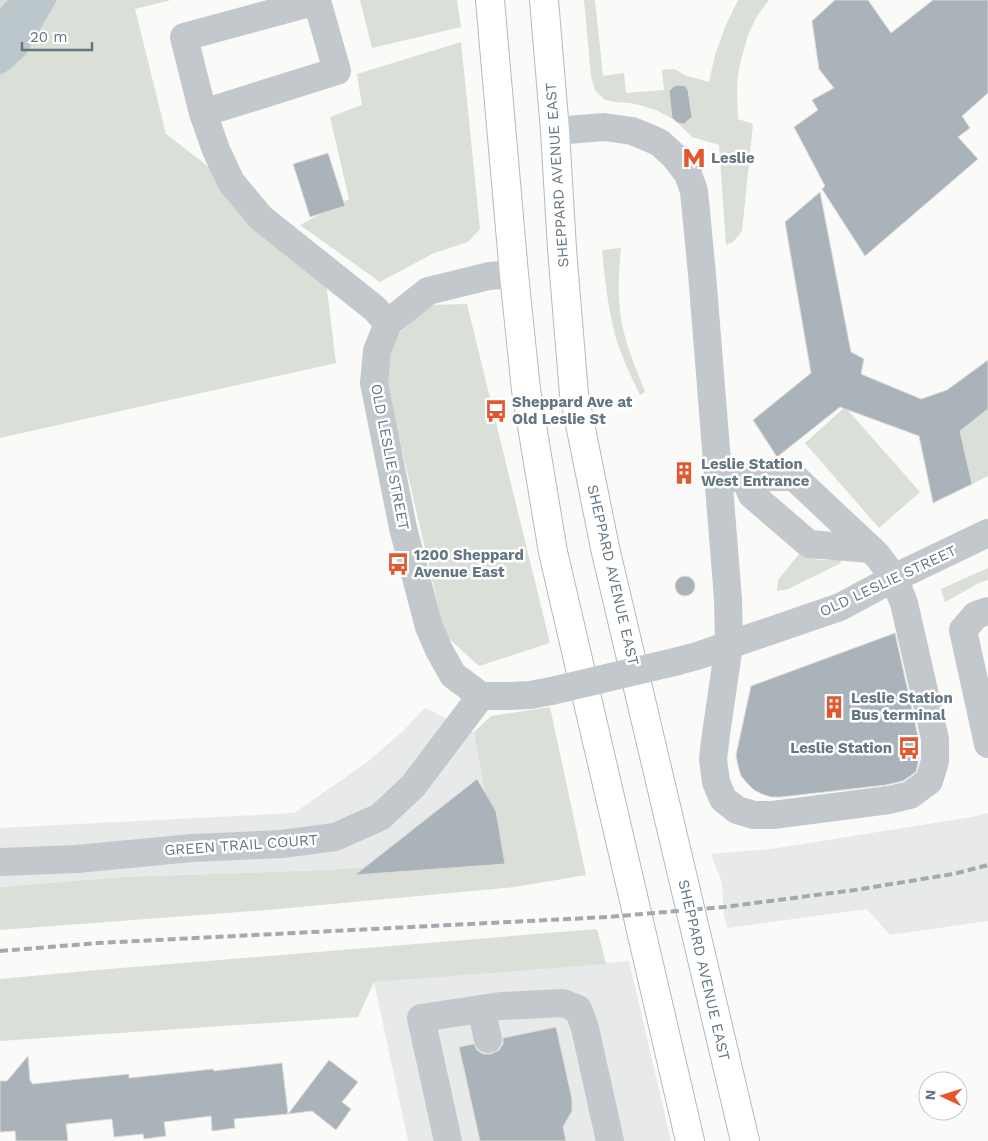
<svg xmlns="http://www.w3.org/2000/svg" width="988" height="1141" font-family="'Work Sans',sans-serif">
<rect width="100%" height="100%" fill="#fafaf8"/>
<g fill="#e8e9e9">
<path d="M 425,708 L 474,732 L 496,858 L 326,870 L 123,877 L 0,887 L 0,828 L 294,813 L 366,763 L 403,731 Z"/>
<path d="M 988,813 L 988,921 L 890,935 L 867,909 L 728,928 L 724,917 L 722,883 L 711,854 L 771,849 L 972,817 Z"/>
<path d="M 629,961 L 671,1141 L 408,1141 L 374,982 Z"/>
</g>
<g fill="#dadfd7">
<path d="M 0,0 L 171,0 L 135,9 L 166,134 L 214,171 L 325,274 L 336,363 L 0,438 Z"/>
<path d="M 360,0 L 457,0 L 461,27 L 372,48 Z"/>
<path d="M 584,0 L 595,0 L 603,76 L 624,73 L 626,93 L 664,90 L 662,70 L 674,69 L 687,76 L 709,82 L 715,55 L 725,27 L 738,0 L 769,0 L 757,16 L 748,35 L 741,60 L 738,75 L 737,89 L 738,119 L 753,124 L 742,231 L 733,242 L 726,245 L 719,145 L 692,137 L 678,123 L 685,123 L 691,118 C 692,108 691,83 677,85 C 673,86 671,89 669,93 L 673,119 L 656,110 L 643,106 L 630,103 L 614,102 L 605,100 L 595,90 L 591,76 Z"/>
<path d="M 461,42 L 480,229 L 468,242 L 434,253 L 380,282 L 300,225 L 349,199 L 330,117 L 362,105 L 357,74 Z"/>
<path d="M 621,248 C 618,276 617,306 624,333 C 629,353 638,373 645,392 L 640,395 C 631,376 622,358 616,338 C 608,309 605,280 602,250 Z"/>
<path d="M 467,304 L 550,643 L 479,666 L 445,635 L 386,381 L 394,338 L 429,305 Z"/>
<path d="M 845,407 L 920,492 L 879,528 L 805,443 Z"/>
<path d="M 988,409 L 988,476 L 972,484 L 960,431 Z"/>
<path d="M 800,553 C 813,561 825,561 840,559 L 841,563 L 788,589 L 777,591 L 778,580 Z"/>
<path d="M 988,568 L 988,580 L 979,583 L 945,602 L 941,589 Z"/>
<path d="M 550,707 L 586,875 L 515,887 L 267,910 L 0,930 L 0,887 L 123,877 L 326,870 L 496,858 L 474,732 L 491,716 Z"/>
<path d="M 597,929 L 606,964 L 374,982 L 358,1017 L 0,1041 L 0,979 L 97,970 Z"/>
</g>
<path fill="#bbc7cb" d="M 8,0 L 57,0 L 26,54 L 9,70 L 0,75 L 0,9 Z"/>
<g fill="#aab3b9" stroke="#dcdcda">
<path d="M 835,0 L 868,0 L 891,33 L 933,0 L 988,0 L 988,93 L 962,116 L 970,128 L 958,137 L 978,159 L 865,256 L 822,189 L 825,186 L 794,127 L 818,110 L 812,100 L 834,88 L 819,69 L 812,21 Z"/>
<path d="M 678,85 L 685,86 L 688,90 L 692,117 L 684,124 L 678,123 L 672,118 L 669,91 L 674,86 Z"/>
<path d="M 328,153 L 345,206 L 310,217 L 293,164 Z"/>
<path d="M 820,192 L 851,352 L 864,359 L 861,374 L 921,399 L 947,390 L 988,360 L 988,409 L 960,431 L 972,484 L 933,503 L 919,436 L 840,407 L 777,457 L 753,420 L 811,373 L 785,222 Z"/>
<circle cx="685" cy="586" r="10"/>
<path d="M 895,633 L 919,741 L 919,759 L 916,772 L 903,781 L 886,785 L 781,797 L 771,797 L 762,794 L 754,790 L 748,784 L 741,776 L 738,766 L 736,755 L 751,686 Z"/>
<path d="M 477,779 L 496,811 L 505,864 L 355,875 Z"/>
<path d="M 556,1027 L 572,1099 L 572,1111 L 563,1127 L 566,1141 L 480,1141 L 459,1047 L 474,1044 L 477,1050 L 483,1054 L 491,1054 L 499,1050 L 503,1044 L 503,1038 Z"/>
<path d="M 28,1056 L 30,1081 L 31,1081 L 32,1084 L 129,1074 L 129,1078 L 213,1069 L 214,1071 L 282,1063 L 288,1114 L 234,1119 L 235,1128 L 212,1131 L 211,1116 L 164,1122 L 166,1136 L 144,1139 L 143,1134 L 114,1137 L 112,1119 L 66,1124 L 68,1141 L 16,1141 L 15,1131 L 0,1132 L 0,1081 L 7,1081 Z"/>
<path d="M 329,1060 L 358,1082 L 342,1102 L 351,1109 L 336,1130 L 312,1111 L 288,1114 Z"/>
</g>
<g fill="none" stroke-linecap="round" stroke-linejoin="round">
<defs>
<g id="major">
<path d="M 490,0 L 514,274 L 526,390 L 553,552 L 690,1141"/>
<path d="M 544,0 L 555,131 L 562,249 L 574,394 L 605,548 L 745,1141"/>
</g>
</defs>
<use href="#major" stroke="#b5babe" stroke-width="30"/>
<g stroke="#c3c8cc" stroke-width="28">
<path d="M 203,113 L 337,71 L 317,1 L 184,37 L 203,113 L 216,150 L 231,182 L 261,218 L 374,308 L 388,323"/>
<path d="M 555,131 L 604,127 L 632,131 L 647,137 L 660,143 L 674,156 L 688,174 L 694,191 L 702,274 L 728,599 L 729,645 L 716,734 L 713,759 L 716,782 L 723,799 L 737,810 L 754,815 L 773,815 L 889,800 L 910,795 L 929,781 L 935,761 L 935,739 L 904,603 L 894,578 L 877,555 L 794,477 L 744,477 L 718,479"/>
<path d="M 514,274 L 489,276 L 428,291 L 388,323 L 377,351 L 374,383 L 403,528 L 429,627 L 439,650 L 453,675 L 481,696 L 511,696 L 530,695 L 551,691"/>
<path d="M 744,477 L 752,495 L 809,544 L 871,549"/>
<path d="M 988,611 L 976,615 L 963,630 L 988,744"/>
<path d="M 678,661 L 697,656 L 840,607 L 894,578 L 988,533"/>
<path d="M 0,862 L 77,859 L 192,848 L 282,844 L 335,837 L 380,817 L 413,786 L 481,696"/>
<path d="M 481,1009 L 488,1039"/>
<path d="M 448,1141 L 421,1018 L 501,1006 L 563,1003 L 578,1009 L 585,1028 L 610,1141"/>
</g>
<use href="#major" stroke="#fff" stroke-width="28"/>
<path stroke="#a2aab0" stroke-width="4" stroke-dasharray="8 4" stroke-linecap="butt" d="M 0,951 L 98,943 L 607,917 L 724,907 L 855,890 L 953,874 L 988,865"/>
<path stroke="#c3c8cc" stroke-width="28" d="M 551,691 L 678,661"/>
</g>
<defs>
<symbol id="metro-bare" viewBox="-9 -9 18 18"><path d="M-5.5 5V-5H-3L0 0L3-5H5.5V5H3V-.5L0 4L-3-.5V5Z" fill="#e4572e" stroke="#fff" stroke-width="2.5" paint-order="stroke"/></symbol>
<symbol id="bus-bare" viewBox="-9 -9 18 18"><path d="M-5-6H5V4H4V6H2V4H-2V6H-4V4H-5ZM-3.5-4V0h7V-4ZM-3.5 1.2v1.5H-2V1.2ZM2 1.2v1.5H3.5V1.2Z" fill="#e4572e" stroke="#fff" stroke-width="2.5" paint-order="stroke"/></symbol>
<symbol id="building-bare" viewBox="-9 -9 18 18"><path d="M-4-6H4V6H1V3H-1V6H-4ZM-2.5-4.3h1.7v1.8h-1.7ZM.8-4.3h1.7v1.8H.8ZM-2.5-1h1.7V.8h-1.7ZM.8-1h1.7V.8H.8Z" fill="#e4572e" stroke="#fff" stroke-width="2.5" paint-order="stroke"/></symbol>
</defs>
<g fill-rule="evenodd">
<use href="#metro-bare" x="678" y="142" width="32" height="32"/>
<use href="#bus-bare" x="480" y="395" width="32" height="32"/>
<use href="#building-bare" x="668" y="457" width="32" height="32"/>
<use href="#bus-bare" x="382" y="548" width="32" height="32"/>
<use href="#building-bare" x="818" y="691" width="32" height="32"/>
<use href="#bus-bare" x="893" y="732" width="32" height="32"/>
</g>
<g text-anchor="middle" stroke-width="5" stroke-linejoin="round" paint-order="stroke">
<g font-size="15" font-weight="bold" fill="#657683" stroke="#fff" text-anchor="start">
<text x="711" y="163">Leslie</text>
<text x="512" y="407">Sheppard Ave at<tspan x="512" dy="17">Old Leslie St</tspan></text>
<text x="701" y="469">Leslie Station<tspan x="701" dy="17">West Entrance</tspan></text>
<text x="414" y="560">1200 Sheppard<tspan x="414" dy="17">Avenue East</tspan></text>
<text x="851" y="703">Leslie Station<tspan x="851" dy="17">Bus terminal</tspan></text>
<text x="892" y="753" text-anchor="end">Leslie Station</text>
</g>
<g font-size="15" fill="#657683" stroke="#fff">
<text transform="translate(557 175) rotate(-94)" y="5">SHEPPARD AVENUE EAST</text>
<text transform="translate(390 457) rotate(79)" y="5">OLD LESLIE STREET</text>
<text transform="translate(613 575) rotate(77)" y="5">SHEPPARD AVENUE EAST</text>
<text transform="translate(888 581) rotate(-25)" y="5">OLD LESLIE STREET</text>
<text transform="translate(241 845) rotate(-4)" y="5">GREEN TRAIL COURT</text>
<text transform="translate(704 970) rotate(77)" y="5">SHEPPARD AVENUE EAST</text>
</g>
</g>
<g transform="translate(943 1096) rotate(274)"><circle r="24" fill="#ffffff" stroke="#c1c8cd"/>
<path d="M0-4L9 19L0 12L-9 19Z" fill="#e4572e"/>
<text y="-8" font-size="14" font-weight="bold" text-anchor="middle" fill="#657683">N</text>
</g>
<path d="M22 42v8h70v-8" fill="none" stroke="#657683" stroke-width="2.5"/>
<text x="30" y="42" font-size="15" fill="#657683" stroke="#ffffff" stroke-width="4" paint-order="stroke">20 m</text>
</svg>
